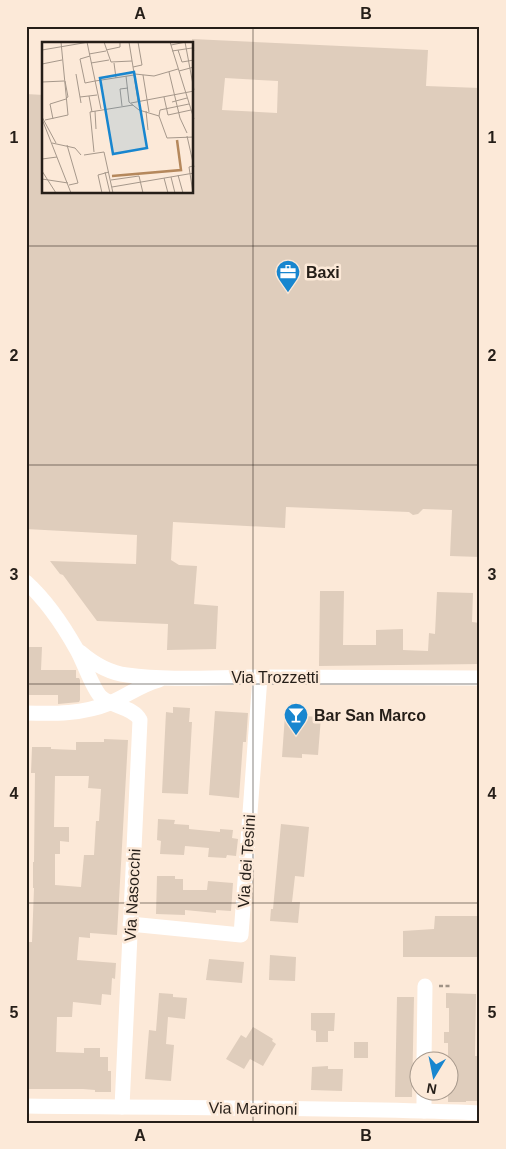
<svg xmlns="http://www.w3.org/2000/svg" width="506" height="1149" font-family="Helvetica,sans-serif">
<rect width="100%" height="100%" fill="#fce9d8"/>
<g fill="#dfcdbc" fill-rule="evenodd">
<path d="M 192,39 L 428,50 L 426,86 L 480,88 L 480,557 L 450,556 L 452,510 L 423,509 L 418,514 L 413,515 L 409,512 L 286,507 L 285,528 L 173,522 L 171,560 L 179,565 L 197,566 L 194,604 L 218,606 L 216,649 L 167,650 L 168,624 L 97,621 L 63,575 L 60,574 L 50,561 L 136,564 L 137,535 L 26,529 L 26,94 L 44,95 L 44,192 L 192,192 ZM 225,78 L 278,81 L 277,113 L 222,110 Z"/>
<path d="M 320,591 L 344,591 L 343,645 L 376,645 L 376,630 L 403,629 L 403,650 L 428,651 L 429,633 L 435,634 L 437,592 L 473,593 L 472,622 L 480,623 L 480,664 L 319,666 Z"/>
<path d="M 26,647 L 42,647 L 41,670 L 76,670 L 76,678 L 79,678 L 80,680 L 80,700 L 79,702 L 58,704 L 58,695 L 26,695 Z"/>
<path d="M 173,707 L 190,708 L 189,722 L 192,722 L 188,794 L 162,793 L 166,712 L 173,713 Z"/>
<path d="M 215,711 L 248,713 L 246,742 L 243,742 L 239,798 L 209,795 Z"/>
<path d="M 285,715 L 321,717 L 318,755 L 302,754 L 302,758 L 282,757 Z"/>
<path d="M 104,739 L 128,740 L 117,935 L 90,933 L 90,938 L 79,937 L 77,960 L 116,963 L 115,979 L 112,978 L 111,995 L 102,994 L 101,1005 L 73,1002 L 72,1017 L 57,1017 L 56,1052 L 84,1053 L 84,1048 L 100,1048 L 100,1057 L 108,1057 L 108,1071 L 111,1071 L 111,1092 L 95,1092 L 95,1090 L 83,1089 L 26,1089 L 27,942 L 32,942 L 34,888 L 33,888 L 33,862 L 34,862 L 35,773 L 31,773 L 32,747 L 51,747 L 51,749 L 76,750 L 76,742 L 104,742 ZM 55,776 L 89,776 L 88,788 L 101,789 L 99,821 L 96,821 L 94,855 L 84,855 L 81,887 L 55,885 L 55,854 L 60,854 L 60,841 L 69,842 L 69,827 L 54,827 Z"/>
<path d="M 158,819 L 175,820 L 174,824 L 189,825 L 189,829 L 220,832 L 220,829 L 233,830 L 232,838 L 238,839 L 236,856 L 227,855 L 226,858 L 208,857 L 209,848 L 185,846 L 184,855 L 160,854 L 161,841 L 157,840 Z"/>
<path d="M 281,824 L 309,827 L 304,877 L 295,876 L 292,902 L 300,902 L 298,923 L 270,921 L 271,909 L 273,909 Z"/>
<path d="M 157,876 L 175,876 L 175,879 L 183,879 L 183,890 L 207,890 L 208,881 L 233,883 L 231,911 L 216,910 L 216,913 L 185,910 L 185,915 L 156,914 Z"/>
<path d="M 435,916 L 480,916 L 480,957 L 403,957 L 403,931 L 434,929 Z"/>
<path d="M 270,955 L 296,957 L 295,981 L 269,980 Z"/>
<path d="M 209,959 L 244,962 L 242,983 L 206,980 Z"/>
<path d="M 159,993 L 173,994 L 173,997 L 187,998 L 185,1019 L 168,1017 L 166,1044 L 174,1045 L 171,1081 L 145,1079 L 149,1030 L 156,1031 Z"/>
<path d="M 446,993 L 476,994 L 475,1056 L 480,1056 L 480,1101 L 466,1101 L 466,1102 L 448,1102 L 448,1043 L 444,1043 L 444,1032 L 449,1032 L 449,1008 L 446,1008 Z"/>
<path d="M 397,997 L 414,997 L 412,1097 L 395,1097 Z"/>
<path d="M 311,1013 L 335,1013 L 334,1031 L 328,1031 L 328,1042 L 316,1042 L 316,1031 L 311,1030 Z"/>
<path d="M 253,1027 L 273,1039 L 272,1041 L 276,1044 L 263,1066 L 250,1059 L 244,1069 L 226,1059 L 241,1035 L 246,1038 Z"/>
<rect x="354" y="1042" width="14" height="16"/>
<path d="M 328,1066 L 328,1069 L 343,1069 L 342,1091 L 311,1090 L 312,1067 Z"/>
</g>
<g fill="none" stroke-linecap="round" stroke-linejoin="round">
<path stroke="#a09386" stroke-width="2.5" stroke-dasharray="4 2.5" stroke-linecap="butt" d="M 439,986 L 451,986"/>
<g stroke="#fff" stroke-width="15">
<path d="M 26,582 C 47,601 63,625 77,650 C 84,662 92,688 101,697 C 112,707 134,707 140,720 L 122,1107"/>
<path d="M 80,652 C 94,664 109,673 127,675 C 170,681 217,677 260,677 C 333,677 406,677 480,678"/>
<path d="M 26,713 C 55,714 83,714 110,703 C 127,696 140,685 159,680"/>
<path d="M 130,924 L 241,935 L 260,677"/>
<path d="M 424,1062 L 425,986"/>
<path d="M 424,1092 L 424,1111"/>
<path d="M 26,1106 C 177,1108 329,1107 480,1113"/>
</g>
</g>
<path fill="none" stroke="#251e18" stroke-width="1" stroke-opacity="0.55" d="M 253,26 L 253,1123M 26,246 L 480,246M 26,465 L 480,465M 26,684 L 480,684M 26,903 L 480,903"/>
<defs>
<symbol id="office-pin" viewBox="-11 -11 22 30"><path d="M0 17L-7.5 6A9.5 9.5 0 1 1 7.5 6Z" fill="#1886cf" stroke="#fce9d8"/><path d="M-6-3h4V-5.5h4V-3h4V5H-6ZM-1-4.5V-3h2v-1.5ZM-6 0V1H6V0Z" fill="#fff"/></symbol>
<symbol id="bar-pin" viewBox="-11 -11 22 30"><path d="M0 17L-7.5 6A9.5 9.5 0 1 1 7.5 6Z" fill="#1886cf" stroke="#fce9d8"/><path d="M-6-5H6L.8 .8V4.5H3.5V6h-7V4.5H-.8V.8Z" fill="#fff"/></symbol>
</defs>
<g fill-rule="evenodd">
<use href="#office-pin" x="274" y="258" width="28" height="38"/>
<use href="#bar-pin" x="282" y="701" width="28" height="38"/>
</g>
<g text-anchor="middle" stroke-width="5" stroke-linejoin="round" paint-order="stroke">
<g font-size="16" font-weight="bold" fill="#251e18" stroke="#fce9d8" text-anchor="start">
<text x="306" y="278">Baxi</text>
<text x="314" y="721">Bar San Marco</text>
</g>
<g font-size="16" fill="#251e18" stroke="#fce9d8">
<text x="275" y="683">Via Trozzetti</text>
<text transform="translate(246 861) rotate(-86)" y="6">Via dei Tesini</text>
<text transform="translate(132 895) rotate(-87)" y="6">Via Nasocchi</text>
<text transform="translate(253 1108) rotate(1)" y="6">Via Marinoni</text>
</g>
</g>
<g transform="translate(42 42)">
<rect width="151" height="151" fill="#fce9d8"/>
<path fill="none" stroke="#b5885c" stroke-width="2.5" d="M 70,134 L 139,128 L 135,98"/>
<path fill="none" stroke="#a6988b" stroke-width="1" d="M 45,0 L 59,67M 62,0 L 69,20 L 90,19M 87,0 L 92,31M 128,0 L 152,77M 143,0 L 152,48M 129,3 L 144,0M 0,8 L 47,0M 64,8 L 78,5 L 78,0M 136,8 L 140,20 L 152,18M 130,9 L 150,6 L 152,9M 47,12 L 64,9M 48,14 L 38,17 L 43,41 L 53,39M 49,21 L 67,18M 72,21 L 74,36M 0,22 L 20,18M 91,25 L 100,23 L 96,0M 137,29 L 152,25M 127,30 L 138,76 L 145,91M 34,32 L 39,61M 93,32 L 112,34 L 136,27M 92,33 L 96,59M 101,33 L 107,70M 84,34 L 87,60 L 97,68 L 117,74 L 125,96 L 152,95M 23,39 L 26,55 L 24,56M 53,39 L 92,33M 0,40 L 22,39M 47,54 L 50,70M 38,55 L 55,53M 122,55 L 126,73 L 149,68M 130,60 L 145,56M 89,61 L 152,49M 80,64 L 78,47 L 86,46M 53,69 L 54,87M 104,69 L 106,88M 117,74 L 118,68 L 147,62M 0,75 L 14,101M 0,77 L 29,151M 11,77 L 8,62 L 24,57M 3,78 L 26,73 L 19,0M 145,94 L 152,125M 10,101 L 33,106 L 39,113M 25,103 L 36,141 L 27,143M 52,110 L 48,70 L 91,63M 42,113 L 62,110 L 71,151M 0,117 L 15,115M 151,124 L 147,125 L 151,151M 0,129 L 14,151M 63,130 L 68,151M 136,133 L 141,151M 129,135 L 133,151M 122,136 L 126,151M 0,137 L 26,141M 69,138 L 97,134 L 101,151M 70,145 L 152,131M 60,151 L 56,133 L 67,130"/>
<path fill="#1886cf" fill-opacity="0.15" stroke="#1886cf" stroke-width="2.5" d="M 92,30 L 105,106 L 71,112 L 58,36 Z"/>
<rect width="151" height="151" fill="none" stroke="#251e18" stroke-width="2.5"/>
</g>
<rect width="506" height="1149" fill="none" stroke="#fce9d8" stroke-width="55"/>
<g transform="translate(434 1076) rotate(190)"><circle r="24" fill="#fce9d8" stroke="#a6988b"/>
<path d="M0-4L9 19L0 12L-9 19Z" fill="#1886cf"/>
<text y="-8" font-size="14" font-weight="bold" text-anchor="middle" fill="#251e18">N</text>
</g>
<rect x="28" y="28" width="450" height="1094" fill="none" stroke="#251e18" stroke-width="2"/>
<g font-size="16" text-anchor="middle" font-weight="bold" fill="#251e18">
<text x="140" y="19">A</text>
<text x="366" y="19">B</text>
<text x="14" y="143">1</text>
<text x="492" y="143">1</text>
<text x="14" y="361">2</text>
<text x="492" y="361">2</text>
<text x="14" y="580">3</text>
<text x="492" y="580">3</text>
<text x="14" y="799">4</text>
<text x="492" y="799">4</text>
<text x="14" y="1018">5</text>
<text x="492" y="1018">5</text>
<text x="140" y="1141">A</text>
<text x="366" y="1141">B</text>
</g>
</svg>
